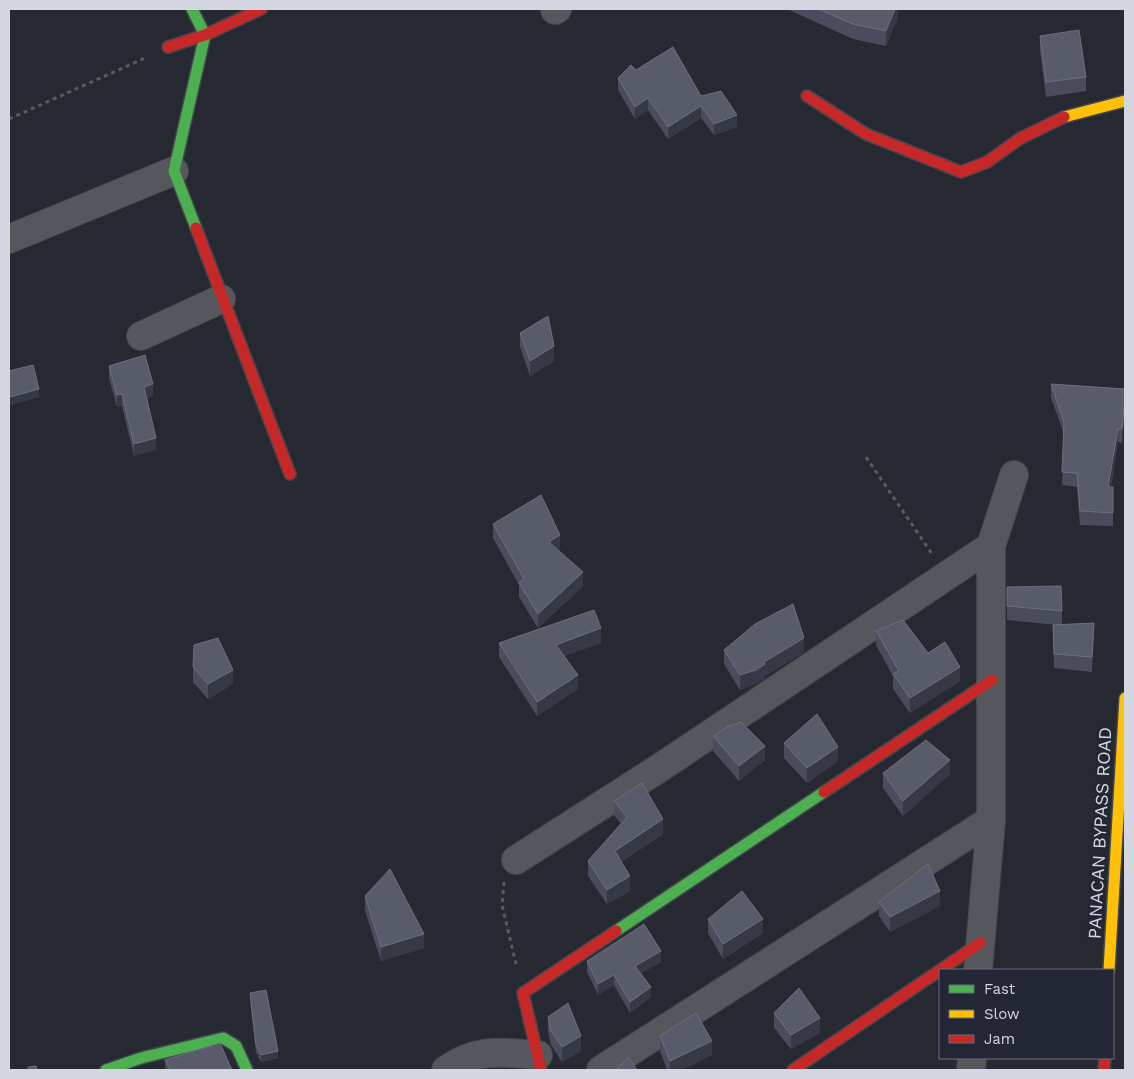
<svg xmlns="http://www.w3.org/2000/svg" width="1134" height="1079" font-family="'Work Sans',sans-serif">
<rect width="100%" height="100%" fill="#262931"/>
<g fill="none" stroke-linecap="round" stroke-linejoin="round">
<defs>
<g id="street">
<path d="M 555,10 L 557,9"/>
<path d="M 9,239 L 174,171"/>
<path d="M 141,336 L 221,299"/>
<path d="M 516,860 L 661,767 L 991,546"/>
<path d="M 978,970 L 991,820 L 991,546 L 1014,475"/>
<path d="M 446,1070 C 477,1048 501,1052 538,1055"/>
<path d="M 601,1070 L 991,820"/>
<path d="M 971,1070 L 972,1058"/>
</g>
<g id="fast">
<path d="M 192,9 L 205,35 L 174,171 L 196,228"/>
<path d="M 616,931 L 824,792"/>
<path d="M 106,1070 L 141,1058 L 223,1038 L 236,1046 L 247,1070"/>
</g>
<g id="slow">
<path d="M 1064,117 L 1125,101"/>
<path d="M 1109,970 L 1125,698"/>
</g>
<g id="jam">
<path d="M 168,47 L 205,35 L 261,9"/>
<path d="M 807,96 L 866,134 L 961,172 L 987,162 L 1021,138 L 1064,117"/>
<path d="M 196,228 L 290,474"/>
<path d="M 824,792 L 992,680"/>
<path d="M 541,1070 L 523,993 L 616,931"/>
<path d="M 793,1070 L 980,943"/>
<path d="M 1104,1070 L 1105,1058"/>
</g>
</defs>
<use href="#street" stroke="#43454c" stroke-width="30"/>
<use href="#fast" stroke="#43454c" stroke-width="14"/>
<use href="#slow" stroke="#43454c" stroke-width="14"/>
<use href="#jam" stroke="#43454c" stroke-width="14"/>
<g stroke="#595b61" stroke-width="3" stroke-dasharray="4 4" stroke-linecap="butt">
<path d="M 9,119 L 145,58"/>
<path d="M 866,457 L 932,554"/>
<path d="M 504,882 L 502,905 L 516,964"/>
</g>
<use href="#street" stroke="#55575d" stroke-width="28"/>
<use href="#fast" stroke="#4caf50" stroke-width="11"/>
<use href="#slow" stroke="#ffc107" stroke-width="11"/>
<use href="#jam" stroke="#c62828" stroke-width="11"/>
</g>
<g fill="#494c5c">
<path d="M 787,9 L 898,9 L 898,17 L 886,46 L 853,39 Z"/>
<path d="M 1040,36 L 1086,77 L 1086,91 L 1046,97 L 1040,51 Z"/>
<path d="M 636,70 L 701,96 L 737,127 L 714,135 L 701,118 L 668,139 L 648,110 L 635,119 L 618,90 L 618,78 Z"/>
<path d="M 520,333 L 554,361 L 530,376 L 520,347 Z"/>
<path d="M 109,366 L 153,396 L 147,398 L 156,450 L 134,456 L 122,406 L 117,407 L 109,378 Z"/>
<path d="M 9,371 L 39,397 L 10,405 L 9,399 Z"/>
<path d="M 1051,384 L 1125,389 L 1122,443 L 1118,442 L 1111,487 L 1113,487 L 1113,526 L 1080,525 L 1077,487 L 1062,485 L 1064,434 L 1051,398 Z"/>
<path d="M 493,524 L 560,549 L 559,550 L 583,586 L 538,628 L 519,597 L 519,585 L 493,538 Z"/>
<path d="M 1007,587 L 1062,611 L 1062,625 L 1094,637 L 1092,672 L 1054,668 L 1053,625 L 1057,625 L 1007,620 Z"/>
<path d="M 876,631 L 928,653 L 960,681 L 910,713 L 893,689 L 893,676 L 876,645 Z"/>
<path d="M 499,643 L 601,643 L 564,656 L 578,689 L 537,716 L 499,657 Z"/>
<path d="M 724,650 L 804,652 L 765,676 L 765,678 L 756,684 L 740,690 L 724,664 Z"/>
<path d="M 193,667 L 233,684 L 208,699 L 193,682 Z"/>
<path d="M 713,736 L 765,760 L 739,781 L 713,751 Z"/>
<path d="M 784,743 L 838,761 L 807,783 L 784,758 Z"/>
<path d="M 883,773 L 950,774 L 903,816 L 883,788 Z"/>
<path d="M 614,801 L 663,834 L 621,862 L 630,891 L 607,904 L 588,876 L 588,861 L 621,824 L 614,815 Z"/>
<path d="M 365,896 L 424,948 L 381,961 L 365,911 Z"/>
<path d="M 879,902 L 940,906 L 890,932 L 879,916 Z"/>
<path d="M 708,919 L 763,933 L 723,959 L 708,933 Z"/>
<path d="M 587,961 L 661,962 L 641,973 L 651,997 L 630,1013 L 614,985 L 598,995 L 587,972 Z"/>
<path d="M 250,993 L 278,1058 L 261,1062 L 256,1052 L 250,1000 Z"/>
<path d="M 774,1013 L 820,1033 L 791,1049 L 774,1028 Z"/>
<path d="M 548,1017 L 581,1051 L 562,1062 L 551,1045 L 548,1032 Z"/>
<path d="M 660,1036 L 712,1055 L 681,1070 L 667,1070 L 660,1051 Z"/>
<path d="M 165,1060 L 232,1070 L 165,1070 Z"/>
</g>
<g fill="#353845">
<path d="M 895,9 L 898,9 L 898,17 L 886,46 L 886,31 Z"/>
<path d="M 648,98 L 648,110 L 635,119 L 635,107 Z"/>
<path d="M 701,106 L 701,118 L 668,139 L 668,127 Z"/>
<path d="M 737,115 L 737,127 L 714,135 L 714,124 Z"/>
<path d="M 554,346 L 554,361 L 530,376 L 530,361 Z"/>
<path d="M 153,384 L 153,396 L 144,399 L 144,387 Z"/>
<path d="M 39,389 L 39,397 L 10,405 L 10,397 Z"/>
<path d="M 122,394 L 122,406 L 117,407 L 117,395 Z"/>
<path d="M 1125,399 L 1125,413 L 1122,443 L 1122,429 Z"/>
<path d="M 1118,429 L 1118,442 L 1108,501 L 1108,487 Z"/>
<path d="M 156,438 L 156,450 L 134,456 L 134,444 Z"/>
<path d="M 560,535 L 560,549 L 549,557 L 549,542 Z"/>
<path d="M 583,572 L 583,586 L 538,628 L 538,614 Z"/>
<path d="M 1094,623 L 1094,637 L 1092,672 L 1092,657 Z"/>
<path d="M 601,628 L 601,643 L 556,659 L 556,645 Z"/>
<path d="M 804,638 L 804,652 L 765,676 L 765,678 L 756,684 L 740,690 L 740,675 L 764,662 Z"/>
<path d="M 960,667 L 960,681 L 910,713 L 910,698 Z"/>
<path d="M 233,670 L 233,684 L 208,699 L 208,684 Z"/>
<path d="M 578,675 L 578,689 L 537,716 L 537,702 Z"/>
<path d="M 765,746 L 765,760 L 739,781 L 739,766 Z"/>
<path d="M 838,747 L 838,761 L 807,783 L 807,768 Z"/>
<path d="M 950,760 L 950,774 L 903,816 L 903,801 Z"/>
<path d="M 663,819 L 663,834 L 615,866 L 615,851 Z"/>
<path d="M 630,876 L 630,891 L 607,904 L 607,890 Z"/>
<path d="M 940,891 L 940,906 L 890,932 L 890,917 Z"/>
<path d="M 763,919 L 763,933 L 723,959 L 723,944 Z"/>
<path d="M 424,934 L 424,948 L 381,961 L 381,947 Z"/>
<path d="M 661,951 L 661,962 L 635,977 L 635,966 Z"/>
<path d="M 614,975 L 614,985 L 598,995 L 598,984 Z"/>
<path d="M 651,987 L 651,997 L 630,1013 L 630,1002 Z"/>
<path d="M 820,1018 L 820,1033 L 791,1049 L 791,1035 Z"/>
<path d="M 581,1036 L 581,1051 L 562,1062 L 562,1047 Z"/>
<path d="M 712,1041 L 712,1055 L 681,1070 L 670,1070 L 670,1061 Z"/>
<path d="M 278,1051 L 278,1058 L 261,1062 L 261,1055 Z"/>
</g>
<g fill="#585b6a" stroke="#6c6f7d">
<path d="M 818,9 L 895,9 L 886,31 L 853,24 Z"/>
<path d="M 1079,30 L 1086,77 L 1046,82 L 1040,36 Z"/>
<path d="M 673,47 L 701,96 L 721,91 L 737,115 L 714,124 L 701,106 L 668,127 L 648,98 L 635,107 L 618,78 L 631,65 L 636,70 Z"/>
<path d="M 548,316 L 554,346 L 530,361 L 520,333 Z"/>
<path d="M 145,355 L 153,384 L 144,387 L 156,438 L 134,444 L 122,394 L 117,395 L 109,366 Z"/>
<path d="M 33,365 L 39,389 L 10,397 L 9,392 L 9,371 Z"/>
<path d="M 1051,384 L 1125,389 L 1125,399 L 1122,429 L 1118,429 L 1108,487 L 1113,487 L 1113,513 L 1080,511 L 1077,473 L 1062,472 L 1064,422 Z"/>
<path d="M 541,495 L 560,535 L 549,542 L 583,572 L 538,614 L 519,583 L 524,579 L 493,524 Z"/>
<path d="M 1061,586 L 1062,611 L 1007,606 L 1007,587 Z"/>
<path d="M 793,604 L 804,638 L 764,662 L 765,664 L 756,670 L 740,675 L 724,650 L 755,624 Z"/>
<path d="M 594,610 L 601,628 L 556,645 L 578,675 L 537,702 L 499,643 Z"/>
<path d="M 903,620 L 928,653 L 945,642 L 960,667 L 910,698 L 893,674 L 899,671 L 876,631 Z"/>
<path d="M 1094,623 L 1092,657 L 1054,654 L 1053,625 Z"/>
<path d="M 218,638 L 233,670 L 208,684 L 193,667 L 194,645 Z"/>
<path d="M 817,714 L 838,747 L 807,768 L 784,743 Z"/>
<path d="M 741,722 L 765,746 L 739,766 L 713,736 L 727,727 Z"/>
<path d="M 926,740 L 950,760 L 903,801 L 883,773 Z"/>
<path d="M 642,783 L 663,819 L 615,851 L 630,876 L 607,890 L 588,861 L 627,817 L 614,801 Z"/>
<path d="M 928,864 L 940,891 L 890,917 L 879,902 Z"/>
<path d="M 390,869 L 424,934 L 381,947 L 365,896 Z"/>
<path d="M 742,891 L 763,919 L 723,944 L 708,919 Z"/>
<path d="M 644,924 L 661,951 L 635,966 L 651,987 L 630,1002 L 614,975 L 598,984 L 587,961 Z"/>
<path d="M 799,988 L 820,1018 L 791,1035 L 774,1013 Z"/>
<path d="M 266,990 L 278,1051 L 261,1055 L 256,1045 L 250,993 Z"/>
<path d="M 568,1003 L 581,1036 L 562,1047 L 551,1031 L 548,1017 Z"/>
<path d="M 696,1013 L 712,1041 L 670,1061 L 660,1036 Z"/>
<path d="M 220,1043 L 232,1070 L 170,1070 L 165,1060 Z"/>
<path d="M 628,1057 L 637,1070 L 616,1070 Z"/>
<path d="M 36,1066 L 37,1070 L 28,1070 L 28,1067 Z"/>
</g>
<g text-anchor="middle" stroke-width="5" stroke-linejoin="round" paint-order="stroke">
<g font-size="18" fill="#d4d7e1" stroke="#222635">
<text transform="translate(1100 833) rotate(-87)" y="6">PANACAN BYPASS ROAD</text>
</g>
</g>
<rect width="1134" height="1079" fill="none" stroke="#d4d7e1" stroke-width="20"/>
<rect x="939" y="969" width="175" height="90" fill="#222635" stroke="#696d7a"/>
<rect x="949" y="985" width="25" height="8" fill="#4caf50" stroke="#696d7a"/>
<text x="984" y="994" font-size="15" fill="#d4d7e1">Fast</text>
<rect x="949" y="1010" width="25" height="8" fill="#ffc107" stroke="#696d7a"/>
<text x="984" y="1019" font-size="15" fill="#d4d7e1">Slow</text>
<rect x="949" y="1035" width="25" height="8" fill="#c62828" stroke="#696d7a"/>
<text x="984" y="1044" font-size="15" fill="#d4d7e1">Jam</text>
</svg>
